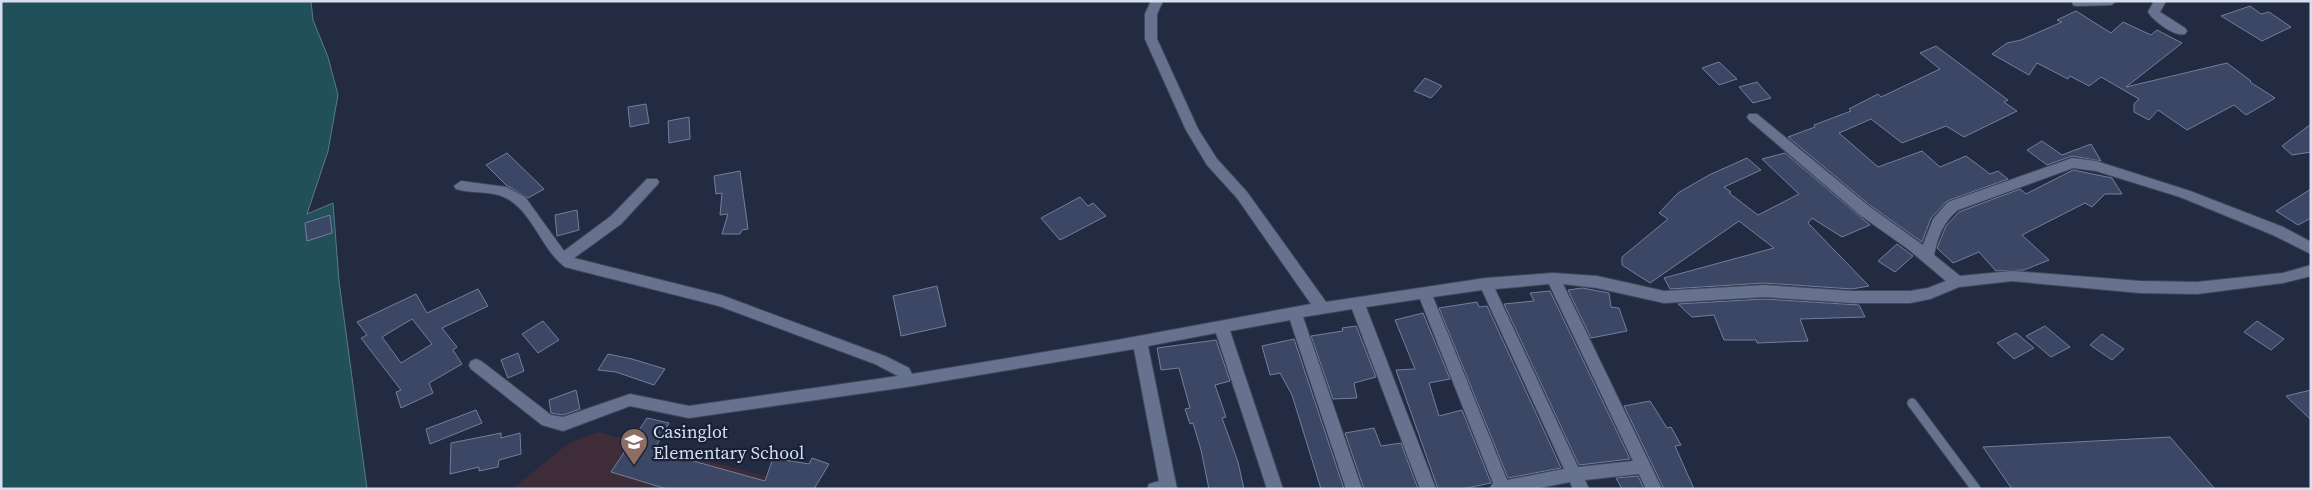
<svg xmlns="http://www.w3.org/2000/svg" width="2312" height="490" font-family="'Source Serif 4',serif">
<rect width="100%" height="100%" fill="#222b42"/>
<path fill="#3e2d39" d="M 598,432 L 814,489 L 512,489 L 569,443 Z"/>
<path fill="#22505a" stroke="#587b86" d="M 1,1 L 311,1 L 313,20 L 328,57 L 338,95 L 328,151 L 307,214 L 333,203 L 339,281 L 367,489 L 1,489 Z"/>
<g fill="#3b4765" stroke="#737f9a" fill-rule="evenodd">
<path d="M 2250,6 L 2261,14 L 2269,12 L 2291,27 L 2262,41 L 2221,16 Z"/>
<path d="M 2076,11 L 2111,33 L 2123,22 L 2151,35 L 2157,30 L 2182,43 L 2126,87 L 2227,63 L 2251,81 L 2250,82 L 2275,98 L 2246,115 L 2234,105 L 2187,130 L 2158,110 L 2149,120 L 2134,112 L 2134,104 L 2139,99 L 2101,77 L 2089,86 L 2070,76 L 2068,79 L 2037,63 L 2029,75 L 1992,54 L 2007,43 L 2021,40 L 2062,22 L 2057,20 Z"/>
<path d="M 1936,46 L 2008,100 L 2004,102 L 2017,111 L 1964,137 L 1946,126 L 1902,143 L 1871,119 L 1839,133 L 1878,167 L 1922,151 L 1940,167 L 1966,156 L 1990,174 L 1998,171 L 2008,179 L 1947,201 L 1931,218 L 1922,242 L 1871,206 L 1788,137 L 1815,127 L 1814,125 L 1851,111 L 1849,109 L 1878,94 L 1881,97 L 1940,69 L 1920,53 Z"/>
<path d="M 1719,62 L 1737,79 L 1719,85 L 1702,68 Z"/>
<path d="M 1425,78 L 1442,86 L 1431,98 L 1414,91 Z"/>
<path d="M 1757,82 L 1771,98 L 1753,103 L 1739,87 Z"/>
<path d="M 646,104 L 649,123 L 630,127 L 628,107 Z"/>
<path d="M 689,117 L 690,139 L 669,143 L 668,121 Z"/>
<path d="M 2311,124 L 2311,152 L 2292,155 L 2282,146 Z"/>
<path d="M 2042,141 L 2062,155 L 2091,144 L 2101,161 L 2072,156 L 2047,165 L 2027,150 Z"/>
<path d="M 507,153 L 544,189 L 528,198 L 506,185 L 486,165 Z"/>
<path d="M 1785,153 L 1870,225 L 1842,237 L 1812,218 L 1808,223 L 1869,286 L 1852,289 L 1764,283 L 1670,289 L 1664,278 L 1774,248 L 1739,221 L 1650,283 L 1622,265 L 1622,257 L 1668,219 L 1659,213 L 1678,193 L 1709,175 L 1747,158 L 1761,170 L 1724,187 L 1731,192 L 1729,193 L 1758,215 L 1799,194 L 1762,159 Z"/>
<path d="M 2073,170 L 2112,178 L 2122,194 L 2105,194 L 2092,207 L 2085,203 L 2022,235 L 2049,260 L 2024,270 L 1996,271 L 1979,252 L 1953,263 L 1937,248 L 1946,226 L 1959,212 L 2020,189 L 2026,194 Z"/>
<path d="M 740,171 L 748,229 L 742,230 L 740,234 L 722,234 L 728,214 L 720,215 L 722,193 L 716,194 L 714,176 Z"/>
<path d="M 2311,189 L 2311,218 L 2298,225 L 2276,211 Z"/>
<path d="M 1080,197 L 1088,206 L 1093,203 L 1106,216 L 1060,240 L 1041,218 Z"/>
<path d="M 577,210 L 579,230 L 557,236 L 555,215 Z"/>
<path d="M 330,215 L 332,233 L 307,241 L 305,223 Z"/>
<path d="M 1897,244 L 1913,256 L 1895,272 L 1878,261 Z"/>
<path d="M 937,286 L 946,326 L 901,336 L 893,296 Z"/>
<path d="M 1582,288 L 1609,293 L 1611,307 L 1619,308 L 1627,331 L 1591,338 L 1568,290 Z"/>
<path d="M 478,289 L 488,306 L 442,328 L 457,347 L 453,350 L 462,364 L 429,383 L 433,393 L 401,408 L 396,392 L 401,390 L 361,338 L 367,335 L 357,322 L 416,294 L 427,313 ZM 412,319 L 432,344 L 401,363 L 382,337 Z"/>
<path d="M 1550,291 L 1630,459 L 1579,465 L 1504,304 L 1534,301 L 1530,293 Z"/>
<path d="M 1764,299 L 1859,305 L 1865,317 L 1800,319 L 1808,341 L 1757,343 L 1756,340 L 1724,340 L 1714,315 L 1692,317 L 1678,304 Z"/>
<path d="M 1477,302 L 1479,307 L 1487,306 L 1561,468 L 1508,478 L 1439,308 Z"/>
<path d="M 1423,313 L 1450,379 L 1429,383 L 1439,416 L 1462,410 L 1491,483 L 1462,489 L 1438,489 L 1396,370 L 1415,369 L 1395,320 Z"/>
<path d="M 543,321 L 559,340 L 538,353 L 522,334 Z"/>
<path d="M 2257,321 L 2284,339 L 2271,350 L 2244,332 Z"/>
<path d="M 1356,326 L 1376,377 L 1354,383 L 1357,398 L 1333,399 L 1311,336 L 1343,331 L 1342,328 Z"/>
<path d="M 2045,326 L 2070,347 L 2051,357 L 2026,336 Z"/>
<path d="M 2016,333 L 2034,348 L 2014,359 L 1997,343 Z"/>
<path d="M 2102,334 L 2124,349 L 2112,360 L 2090,345 Z"/>
<path d="M 1294,339 L 1344,489 L 1321,489 L 1292,395 L 1280,373 L 1270,375 L 1262,346 Z"/>
<path d="M 1216,340 L 1230,381 L 1215,385 L 1226,417 L 1222,418 L 1238,462 L 1244,489 L 1209,489 L 1201,450 L 1193,423 L 1190,424 L 1185,409 L 1190,408 L 1179,368 L 1161,370 L 1157,348 Z"/>
<path d="M 518,353 L 524,371 L 508,378 L 501,360 Z"/>
<path d="M 608,354 L 632,359 L 665,369 L 654,385 L 616,372 L 598,370 Z"/>
<path d="M 576,390 L 580,409 L 563,415 L 551,413 L 549,400 Z"/>
<path d="M 2311,390 L 2311,420 L 2286,396 Z"/>
<path d="M 1650,401 L 1667,428 L 1671,427 L 1681,445 L 1675,446 L 1694,489 L 1664,489 L 1624,406 Z"/>
<path d="M 476,410 L 482,423 L 430,444 L 426,429 Z"/>
<path d="M 647,418 L 669,423 L 654,450 L 765,481 L 773,458 L 809,464 L 812,458 L 829,464 L 814,489 L 667,489 L 611,472 Z"/>
<path d="M 1374,428 L 1381,446 L 1401,443 L 1418,489 L 1364,489 L 1345,433 Z"/>
<path d="M 501,433 L 501,438 L 520,433 L 521,454 L 499,460 L 498,467 L 479,471 L 479,467 L 450,474 L 451,443 Z"/>
<path d="M 2170,437 L 2215,489 L 2012,489 L 1983,447 Z"/>
<path d="M 1638,476 L 1644,489 L 1622,489 L 1616,478 Z"/>
</g>
<g fill="none" stroke-linecap="round" stroke-linejoin="round">
<defs>
<path id="service" d="M 1912,403 L 1976,489"/>
<g id="minor">
<path d="M 1151,1 L 1163,1 L 1157,14 L 1157,39 L 1198,129 L 1217,159 L 1247,192 L 1326,302 L 1486,278 L 1553,273 L 1597,276 L 1664,291 L 1764,285 L 1852,291 L 1910,291 L 1928,288 L 1946,281 L 1908,249 L 1860,215 L 1749,120 L 1747,117 L 1749,114 L 1757,114 L 1870,207 L 1923,245 L 1933,219 L 1948,202 L 2072,158 L 2096,161 L 2190,191 L 2283,227 L 2311,242 L 2311,254 L 2273,235 L 2180,197 L 2096,171 L 2073,168 L 1958,210 C 1943,222 1938,236 1934,255 L 1960,276 L 2012,271 L 2140,281 L 2197,282 L 2283,273 L 2311,265 L 2311,276 L 2283,283 L 2197,294 L 2140,293 L 2012,281 L 1959,287 L 1930,299 L 1910,303 L 1852,303 L 1764,297 L 1664,303 L 1597,288 L 1563,284 L 1662,489 L 1646,489 L 1639,474 L 1585,480 L 1589,489 L 1573,489 L 1570,482 L 1534,489 L 1489,489 L 1493,483 L 1420,299 L 1366,307 L 1436,489 L 1420,489 L 1352,309 L 1303,317 L 1362,489 L 1346,489 L 1290,320 L 1230,331 L 1283,489 L 1267,489 L 1216,333 L 1148,346 L 1177,489 L 1147,489 L 1149,484 L 1159,481 L 1134,349 L 907,387 L 689,418 L 630,406 L 563,431 L 542,425 L 471,369 L 469,365 L 471,361 L 476,359 L 481,361 L 551,415 L 563,417 L 630,394 L 689,406 L 898,376 L 875,364 L 719,306 L 565,267 C 541,249 533,212 506,198 C 491,190 472,194 456,189 L 454,186 L 461,181 L 506,187 L 525,197 L 564,251 L 611,216 L 647,179 L 657,179 L 659,182 L 657,185 L 621,224 L 574,258 L 721,295 L 885,356 L 909,368 L 912,374 L 1117,340 L 1311,304 L 1237,198 L 1207,165 L 1186,130 L 1145,39 L 1145,14 ZM 1549,284 L 1633,461 L 1578,467 L 1495,289 ZM 1482,290 L 1564,469 L 1507,480 L 1433,297 Z"/>
<path d="M 2072,1 L 2117,1 L 2111,5 L 2077,6 L 2073,5 Z"/>
<path d="M 2154,1 L 2166,1 L 2160,12 L 2185,28 L 2187,31 L 2185,34 C 2174,37 2154,21 2148,12 Z"/>
</g>
</defs>
<use href="#service" stroke="#40485b" stroke-width="11"/>
<use href="#minor" stroke="#40485b" stroke-width="2"/>
<use href="#service" stroke="#67738e" stroke-width="9"/>
<use href="#minor" fill="#67738e" fill-rule="evenodd"/>
</g>
<defs>
<symbol id="school-pin" viewBox="-11 -11 22 30"><path d="M0 17L-7.5 6A9.5 9.5 0 1 1 7.5 6Z" fill="#8d6e63" stroke="#182138"/><path d="M0-5L7-2L0 1L-7-2ZM-4 1L0 2.5L4 1V4Q0 6-4 4Z" fill="#fff"/></symbol>
</defs>
<g fill-rule="evenodd">
<use href="#school-pin" x="618" y="426" width="32" height="43"/>
</g>
<g text-anchor="middle" stroke-width="4.5" stroke-linejoin="round" paint-order="stroke">
<g font-size="18" fill="#d7deed" stroke="#182138" text-anchor="start">
<text x="653" y="438">Casinglot<tspan x="653" dy="21">Elementary School</tspan></text>
</g>
</g>
<rect width="2312" height="490" fill="none" stroke="#d7deed" stroke-width="5"/>
</svg>
